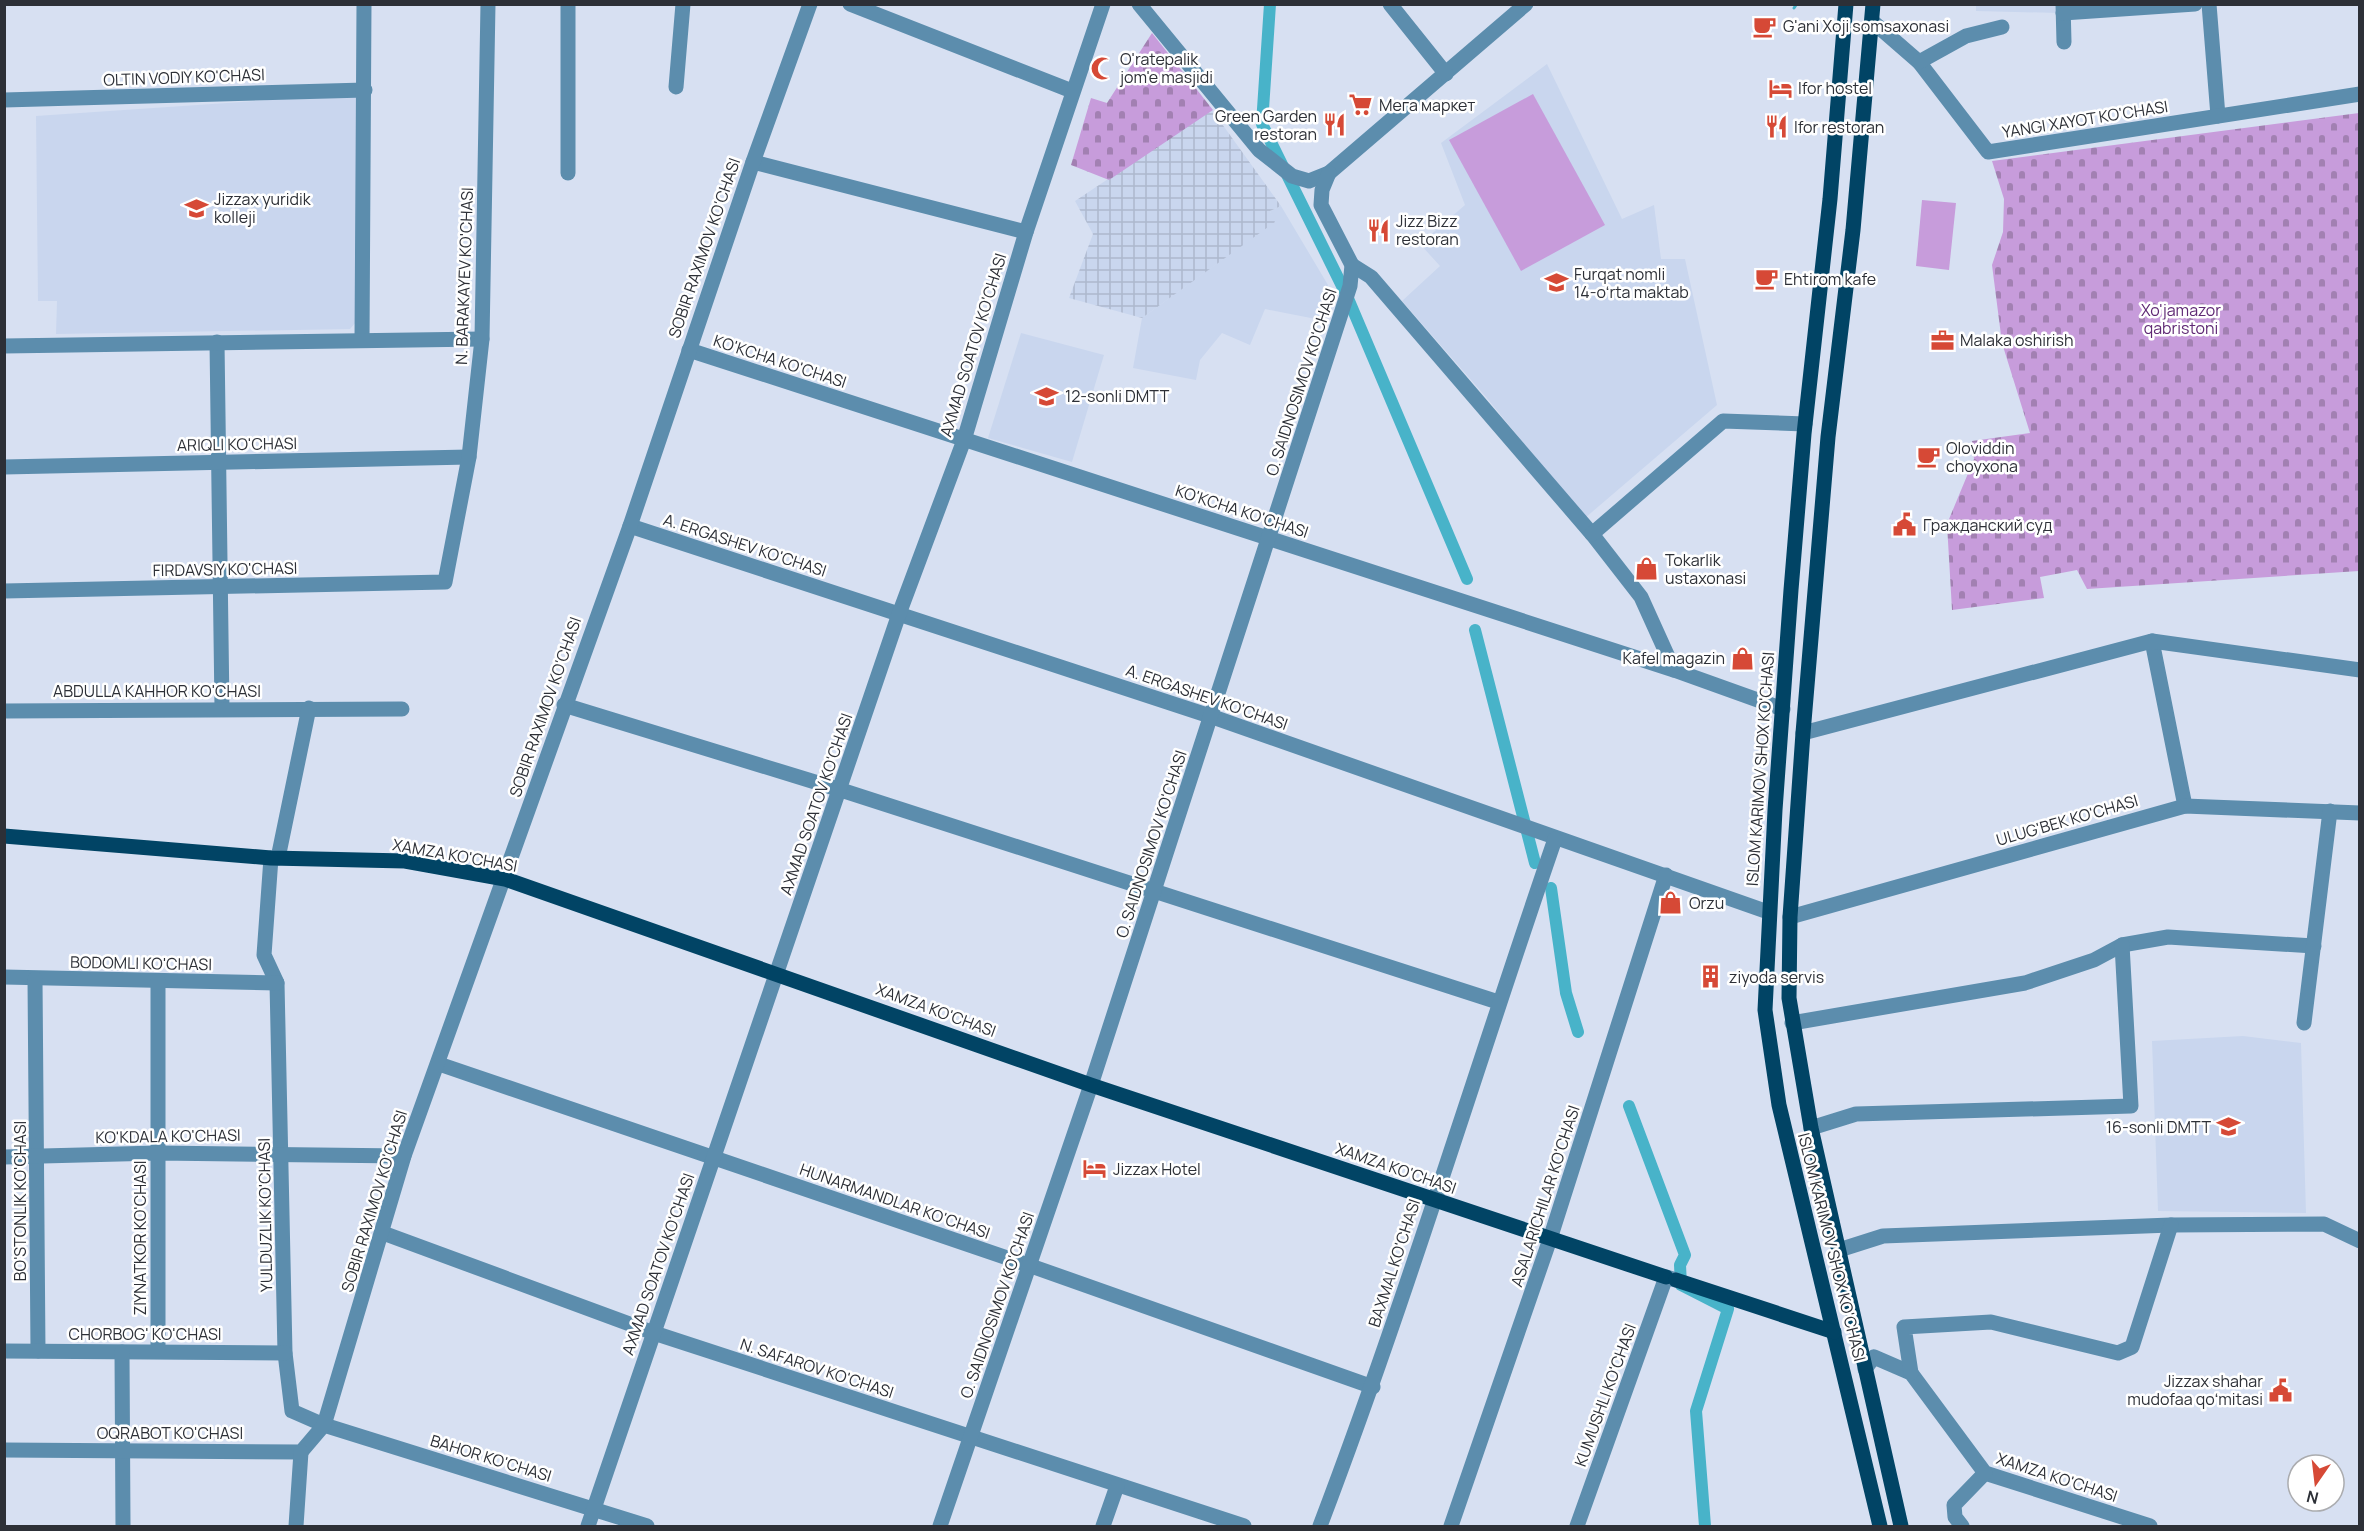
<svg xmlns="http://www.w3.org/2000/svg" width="2364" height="1531" font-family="Manrope,sans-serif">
<defs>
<pattern id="industrial-grid" width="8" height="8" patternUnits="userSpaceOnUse" patternTransform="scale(1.5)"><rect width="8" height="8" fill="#c9d6ee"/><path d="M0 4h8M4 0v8" fill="none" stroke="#adb8cd"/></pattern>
<pattern id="cemetery-stones" width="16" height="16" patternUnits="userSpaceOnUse" patternTransform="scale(1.5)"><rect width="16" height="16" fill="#c79cdb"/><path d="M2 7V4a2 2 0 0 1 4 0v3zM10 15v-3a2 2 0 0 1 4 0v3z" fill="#a280b2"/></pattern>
</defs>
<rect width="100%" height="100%" fill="#d7e0f2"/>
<g fill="#c9d6ee">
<path d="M 1976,5 L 2059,5 L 2059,13 L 1976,11 Z"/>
<path d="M 1547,64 L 1622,219 L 1654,205 L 1661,259 L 1685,259 L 1717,405 L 1585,518 L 1486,397 L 1402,301 L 1440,266 L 1420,244 L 1465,205 L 1441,143 Z"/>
<path d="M 356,94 L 356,322 L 350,329 L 56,334 L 57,301 L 38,301 L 36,116 Z"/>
<path d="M 1281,206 L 1328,285 L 1321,320 L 1265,309 L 1250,345 L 1222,333 L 1200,360 L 1196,380 L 1133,368 L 1142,318 L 1274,222 L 1270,211 Z"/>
<path d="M 1021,333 L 1104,355 L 1072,462 L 988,438 Z"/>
<path d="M 2243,1036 L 2301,1043 L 2306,1213 L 2158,1211 L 2152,1041 Z"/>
</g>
<path fill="url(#industrial-grid)" d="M 1212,110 L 1281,206 L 1270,211 L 1275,222 L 1142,318 L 1069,298 L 1093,234 L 1075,201 Z"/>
<g fill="#c79cdb">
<path d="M 1533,94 L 1605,225 L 1521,271 L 1449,140 Z"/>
<path d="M 1922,200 L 1956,203 L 1949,270 L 1916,266 Z"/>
</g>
<g fill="url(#cemetery-stones)">
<path d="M 1152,33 L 1213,110 L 1109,180 L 1071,165 L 1091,98 L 1107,103 Z"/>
<path d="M 2359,113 L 2359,571 L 2087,589 L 2077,570 L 2040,577 L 2044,598 L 1952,610 L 1947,524 L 1974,459 L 1972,441 L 2030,433 L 2002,343 L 1992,265 L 2003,232 L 2004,199 L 1992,161 Z"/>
</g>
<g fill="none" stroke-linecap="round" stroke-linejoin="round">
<path stroke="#48b3c9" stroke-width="3" d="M 1792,4 L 1796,5 L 1794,8"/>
<g stroke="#48b3c9" stroke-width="12">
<path d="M 1270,4 L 1262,124 L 1347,296 L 1467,579"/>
<path d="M 1475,630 L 1535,863"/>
<path d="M 1551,888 L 1566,993 L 1578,1032"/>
<path d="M 1629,1106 L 1685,1255 L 1680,1265 L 1681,1285 L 1728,1309 L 1696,1411 L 1705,1526"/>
</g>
<g stroke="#5c8dad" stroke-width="15">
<path d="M 850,4 L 1072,91"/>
<path d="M 1139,4 L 1259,150 L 1292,176 L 1309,181 L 1329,173 L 1526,4"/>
<path d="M 1390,4 L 1446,74"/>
<path d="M 2063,4 L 2064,42"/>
<path d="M 2209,4 L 2218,116"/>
<path d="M 2063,13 L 2195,4"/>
<path d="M 1873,22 L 1919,62 L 1988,152 L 2360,94"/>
<path d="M 1919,62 L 1966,36 L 2002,27"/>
<path d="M 676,87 L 683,4"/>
<path d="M 4,100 L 365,90"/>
<path d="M 753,162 L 1026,232"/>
<path d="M 568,173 L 568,4"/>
<path d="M 1352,265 L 1371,277 L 1592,534 L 1641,597 L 1674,670"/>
<path d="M 362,340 L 364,4"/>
<path d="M 217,342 L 222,708"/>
<path d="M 4,346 L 482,339"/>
<path d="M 689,350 L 1674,670 L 1783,709"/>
<path d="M 4,467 L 469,457"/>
<path d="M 630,526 L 1213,717 L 1768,912"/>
<path d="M 1592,534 L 1723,421 L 1805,424"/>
<path d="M 4,591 L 445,582 L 469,457 L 482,339 L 488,4"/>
<path d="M 2152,641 L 2185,806"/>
<path d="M 564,705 L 841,790 L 1498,1002"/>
<path d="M 4,711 L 402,709"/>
<path d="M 1803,733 L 2152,641 L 2360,670"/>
<path d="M 271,858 L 264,955 L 277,983 L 285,1353 L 292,1411 L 324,1425 L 647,1526"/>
<path d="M 278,858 L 309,708"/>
<path d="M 1790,917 L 2185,806 L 2360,813"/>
<path d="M 4,977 L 277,983"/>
<path d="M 35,979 L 38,1351"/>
<path d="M 158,981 L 158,1351"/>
<path d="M 1792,1023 L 2025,983 L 2094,960 L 2122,945 L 2168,937 L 2314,946"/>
<path d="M 2304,1023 L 2330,811"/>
<path d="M 439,1064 L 1031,1266 L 1373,1387"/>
<path d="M 1811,1128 L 1856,1114 L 2131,1106 L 2122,945"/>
<path d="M 4,1157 L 158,1153 L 404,1156"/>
<path d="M 383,1233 L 654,1333 L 1244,1526"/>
<path d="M 1839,1250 L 1883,1236 L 2171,1225 L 2324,1224 L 2360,1241"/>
<path d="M 4,1351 L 285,1353"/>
<path d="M 122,1352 L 123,1526"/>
<path d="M 1865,1369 L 1874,1357 L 1911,1373 L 1985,1473 L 2150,1526"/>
<path d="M 1911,1373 L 1904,1327 L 1991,1322 L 2118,1353 L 2132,1347 L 2171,1225"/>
<path d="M 4,1450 L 301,1452 L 324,1425 L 404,1156 L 630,526 L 753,162 L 810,4"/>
<path d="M 296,1526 L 301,1452"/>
<path d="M 588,1526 L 899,614 L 964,440 L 1026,232 L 1103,4"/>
<path d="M 940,1526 L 1091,1085 L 1350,286 L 1352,265 L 1321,205 L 1322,190 L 1329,173"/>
<path d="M 1103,1526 L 1117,1486"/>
<path d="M 1320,1526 C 1406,1300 1476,1068 1555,839"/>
<path d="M 1451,1526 L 1550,1239 L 1666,875"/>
<path d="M 1577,1526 L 1666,1277 L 1676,1280"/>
<path d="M 1962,1526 L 1955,1517 L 1954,1505 L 1985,1473"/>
</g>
<g stroke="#014465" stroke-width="15">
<path d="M 1846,4 L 1830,199 L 1804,434 L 1791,590 L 1775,810 L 1765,1010 L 1779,1105 L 1880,1526"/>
<path d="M 1873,4 L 1853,230 L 1828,437 L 1803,733 L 1790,917 L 1789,998 L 1811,1128 L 1901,1526"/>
<path d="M 4,836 L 271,858 L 405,861 L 505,879 L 1091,1085 L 1666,1277"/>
<path d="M 1676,1280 L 1834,1332"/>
</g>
</g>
<defs>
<symbol id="cafe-bare" viewBox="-9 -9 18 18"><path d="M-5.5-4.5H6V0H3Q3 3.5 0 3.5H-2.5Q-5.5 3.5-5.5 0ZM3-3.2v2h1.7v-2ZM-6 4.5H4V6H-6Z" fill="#d64936" stroke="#fff" stroke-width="2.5" paint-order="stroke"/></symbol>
<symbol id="mosque-bare" viewBox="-9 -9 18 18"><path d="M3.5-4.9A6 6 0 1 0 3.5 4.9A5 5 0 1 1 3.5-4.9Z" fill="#d64936" stroke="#fff" stroke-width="2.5" paint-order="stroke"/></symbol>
<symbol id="hotel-bare" viewBox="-9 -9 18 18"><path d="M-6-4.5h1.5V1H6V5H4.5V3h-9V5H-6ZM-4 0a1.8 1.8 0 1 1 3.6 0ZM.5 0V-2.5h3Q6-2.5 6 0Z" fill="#d64936" stroke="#fff" stroke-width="2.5" paint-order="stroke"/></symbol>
<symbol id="supermarket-bare" viewBox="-9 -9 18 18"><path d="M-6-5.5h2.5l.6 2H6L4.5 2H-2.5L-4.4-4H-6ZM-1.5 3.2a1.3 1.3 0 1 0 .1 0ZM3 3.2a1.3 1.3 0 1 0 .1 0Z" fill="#d64936" stroke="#fff" stroke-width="2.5" paint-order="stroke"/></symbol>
<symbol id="restaurant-bare" viewBox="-9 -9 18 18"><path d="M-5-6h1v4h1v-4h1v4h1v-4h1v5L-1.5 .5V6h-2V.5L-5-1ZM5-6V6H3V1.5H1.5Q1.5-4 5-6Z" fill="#d64936" stroke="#fff" stroke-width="2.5" paint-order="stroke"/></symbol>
<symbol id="university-bare" viewBox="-9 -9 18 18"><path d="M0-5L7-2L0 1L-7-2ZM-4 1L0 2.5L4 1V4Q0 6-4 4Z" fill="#d64936" stroke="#fff" stroke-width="2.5" paint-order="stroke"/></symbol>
<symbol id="school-bare" viewBox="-9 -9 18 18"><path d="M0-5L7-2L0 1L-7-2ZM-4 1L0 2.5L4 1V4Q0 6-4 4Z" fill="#d64936" stroke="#fff" stroke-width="2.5" paint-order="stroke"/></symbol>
<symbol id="office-bare" viewBox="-9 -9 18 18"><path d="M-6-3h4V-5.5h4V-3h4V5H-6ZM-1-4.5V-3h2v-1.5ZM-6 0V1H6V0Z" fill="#d64936" stroke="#fff" stroke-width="2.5" paint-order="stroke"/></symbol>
<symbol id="civic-bare" viewBox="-9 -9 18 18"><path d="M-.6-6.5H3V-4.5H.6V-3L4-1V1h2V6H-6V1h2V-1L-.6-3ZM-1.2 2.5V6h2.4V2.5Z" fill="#d64936" stroke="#fff" stroke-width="2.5" paint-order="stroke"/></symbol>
<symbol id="shop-bare" viewBox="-9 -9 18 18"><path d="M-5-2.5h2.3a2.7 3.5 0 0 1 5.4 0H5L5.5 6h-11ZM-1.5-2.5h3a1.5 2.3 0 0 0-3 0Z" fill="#d64936" stroke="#fff" stroke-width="2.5" paint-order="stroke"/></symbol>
<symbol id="building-bare" viewBox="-9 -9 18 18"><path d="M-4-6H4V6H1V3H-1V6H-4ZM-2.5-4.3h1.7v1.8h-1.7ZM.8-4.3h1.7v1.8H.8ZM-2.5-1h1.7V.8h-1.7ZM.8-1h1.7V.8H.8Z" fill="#d64936" stroke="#fff" stroke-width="2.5" paint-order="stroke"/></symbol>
</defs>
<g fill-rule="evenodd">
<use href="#cafe-bare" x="1748" y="10" width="33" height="33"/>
<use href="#mosque-bare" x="1086" y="52" width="33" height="33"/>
<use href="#hotel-bare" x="1764" y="72" width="33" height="33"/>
<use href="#supermarket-bare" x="1344" y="88" width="33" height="33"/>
<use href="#restaurant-bare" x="1318" y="108" width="33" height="33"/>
<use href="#restaurant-bare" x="1760" y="110" width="33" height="33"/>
<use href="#university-bare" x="180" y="192" width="33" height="33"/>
<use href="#restaurant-bare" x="1362" y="214" width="33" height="33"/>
<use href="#cafe-bare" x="1750" y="262" width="33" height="33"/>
<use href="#school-bare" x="1540" y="266" width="33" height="33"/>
<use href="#office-bare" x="1926" y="324" width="33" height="33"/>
<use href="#school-bare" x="1030" y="380" width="33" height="33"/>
<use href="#cafe-bare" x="1912" y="440" width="33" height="33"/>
<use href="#civic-bare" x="1888" y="508" width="33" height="33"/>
<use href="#shop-bare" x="1630" y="552" width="33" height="33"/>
<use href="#shop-bare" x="1726" y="642" width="33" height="33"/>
<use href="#shop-bare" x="1654" y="886" width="33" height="33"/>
<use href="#building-bare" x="1694" y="960" width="33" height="33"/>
<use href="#school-bare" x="2212" y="1110" width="33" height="33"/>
<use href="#hotel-bare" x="1078" y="1152" width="33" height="33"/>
<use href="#civic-bare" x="2264" y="1374" width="33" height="33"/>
</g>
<g text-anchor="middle" stroke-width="5" stroke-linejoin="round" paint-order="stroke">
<g font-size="16" fill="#2d3037" stroke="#fff" text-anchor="start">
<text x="1783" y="32">G'ani Xoji somsaxonasi</text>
<text x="1120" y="65">O'ratepalik<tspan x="1120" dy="18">jom'e masjidi</tspan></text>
<text x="1798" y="94">Ifor hostel</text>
<text x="1379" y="111">Мега маркет</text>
<text x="1317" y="122" text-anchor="end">Green Garden<tspan x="1317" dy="18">restoran</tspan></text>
<text x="1794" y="133">Ifor restoran</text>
<text x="214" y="205">Jizzax yuridik<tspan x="214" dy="18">kolleji</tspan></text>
<text x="1396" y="227">Jizz Bizz<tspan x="1396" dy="18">restoran</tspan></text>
<text x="1574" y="280">Furqat nomli<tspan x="1574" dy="18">14-oʻrta maktab</tspan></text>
<text x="1784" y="285">Ehtirom kafe</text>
<text x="1960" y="346">Malaka oshirish</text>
<text x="1065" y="402">12-sonli DMTT</text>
<text x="1946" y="454">Oloviddin<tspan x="1946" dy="18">choyxona</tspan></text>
<text x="1923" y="531">Гражданский суд</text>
<text x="1665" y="566">Tokarlik<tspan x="1665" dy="18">ustaxonasi</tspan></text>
<text x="1725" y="664" text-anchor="end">Kafel magazin</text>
<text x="1689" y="909">Orzu</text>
<text x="1729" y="983">ziyoda servis</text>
<text x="2211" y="1133" text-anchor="end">16-sonli DMTT</text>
<text x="1113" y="1175">Jizzax Hotel</text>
<text x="2263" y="1387" text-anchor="end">Jizzax shahar<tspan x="2263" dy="18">mudofaa qoʻmitasi</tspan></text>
</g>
<g font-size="16" fill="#2d3037" stroke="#fff">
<text transform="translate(184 77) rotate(-2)" y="6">OLTIN VODIY KO'CHASI</text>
<text transform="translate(2085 119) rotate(-9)" y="6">YANGI XAYOT KO'CHASI</text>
<text transform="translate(704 248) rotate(-71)" y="6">SOBIR RAXIMOV KO'CHASI</text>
<text transform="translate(464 276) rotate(-88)" y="6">N. BARAKAYEV KO'CHASI</text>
<text transform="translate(973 345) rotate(-73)" y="6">AXMAD SOATOV KO'CHASI</text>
<text transform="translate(780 361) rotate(18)" y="6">KO'KCHA KO'CHASI</text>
<text transform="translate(1301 382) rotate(-72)" y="6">O. SAIDNOSIMOV KO'CHASI</text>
<text transform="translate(237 444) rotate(-1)" y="6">ARIQLI KO'CHASI</text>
<text transform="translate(1242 511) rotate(18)" y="6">KO'KCHA KO'CHASI</text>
<text transform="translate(745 545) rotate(18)" y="6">A. ERGASHEV KO'CHASI</text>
<text transform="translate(225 569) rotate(-1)" y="6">FIRDAVSIY KO'CHASI</text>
<text x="157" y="697">ABDULLA KAHHOR KO'CHASI</text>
<text transform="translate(1207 697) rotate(19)" y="6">A. ERGASHEV KO'CHASI</text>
<text transform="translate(545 707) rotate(-71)" y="6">SOBIR RAXIMOV KO'CHASI</text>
<text transform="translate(1760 769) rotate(-86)" y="6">ISLOM KARIMOV SHOX KO'CHASI</text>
<text transform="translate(816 804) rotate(-71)" y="6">AXMAD SOATOV KO'CHASI</text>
<text transform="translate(2067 820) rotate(-16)" y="6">ULUG'BEK KO'CHASI</text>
<text transform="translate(1151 844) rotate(-72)" y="6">O. SAIDNOSIMOV KO'CHASI</text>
<text transform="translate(455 855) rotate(10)" y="6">XAMZA KO'CHASI</text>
<text transform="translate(141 963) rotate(1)" y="6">BODOMLI KO'CHASI</text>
<text transform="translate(936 1010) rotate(20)" y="6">XAMZA KO'CHASI</text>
<text transform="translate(168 1136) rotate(-1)" y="6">KO'KDALA KO'CHASI</text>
<text transform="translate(1396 1168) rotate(19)" y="6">XAMZA KO'CHASI</text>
<text transform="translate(1545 1196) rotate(-72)" y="6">ASALARICHILAR KO'CHASI</text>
<text transform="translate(20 1201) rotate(-90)" y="6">BO'STONLIK KO'CHASI</text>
<text transform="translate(374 1201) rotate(-73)" y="6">SOBIR RAXIMOV KO'CHASI</text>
<text transform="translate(895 1201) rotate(19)" y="6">HUNARMANDLAR KO'CHASI</text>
<text transform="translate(265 1215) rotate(-91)" y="6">YULDUZLIK KO'CHASI</text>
<text transform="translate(140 1238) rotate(-90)" y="6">ZIYNATKOR KO'CHASI</text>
<text transform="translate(1832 1247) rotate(76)" y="6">ISLOM KARIMOV SHOX KO'CHASI</text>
<text transform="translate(1394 1263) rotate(-72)" y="6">BAXMAL KO'CHASI</text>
<text transform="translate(658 1264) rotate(-71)" y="6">AXMAD SOATOV KO'CHASI</text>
<text transform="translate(997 1305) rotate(-71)" y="6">O. SAIDNOSIMOV KO'CHASI</text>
<text x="145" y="1340">CHORBOG' KO'CHASI</text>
<text transform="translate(817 1368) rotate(18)" y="6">N. SAFAROV KO'CHASI</text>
<text transform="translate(1605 1395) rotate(-70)" y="6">KUMUSHLI KO'CHASI</text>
<text x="170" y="1439">OQRABOT KO'CHASI</text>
<text transform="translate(491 1458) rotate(17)" y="6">BAHOR KO'CHASI</text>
<text transform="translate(2057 1477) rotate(18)" y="6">XAMZA KO'CHASI</text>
</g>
<g font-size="16" fill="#5f2974" stroke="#fff">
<text x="2181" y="316">Xo'jamazor<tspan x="2181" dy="18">qabristoni</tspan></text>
</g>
</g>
<rect width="2364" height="1531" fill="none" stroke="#2d3037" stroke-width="12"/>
<g transform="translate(2316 1483) rotate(194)"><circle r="28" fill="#ffffff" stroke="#abacaf" stroke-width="1.5"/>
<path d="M0-4.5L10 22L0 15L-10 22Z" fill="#d64936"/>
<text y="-9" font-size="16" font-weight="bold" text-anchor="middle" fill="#2d3037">N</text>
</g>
</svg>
